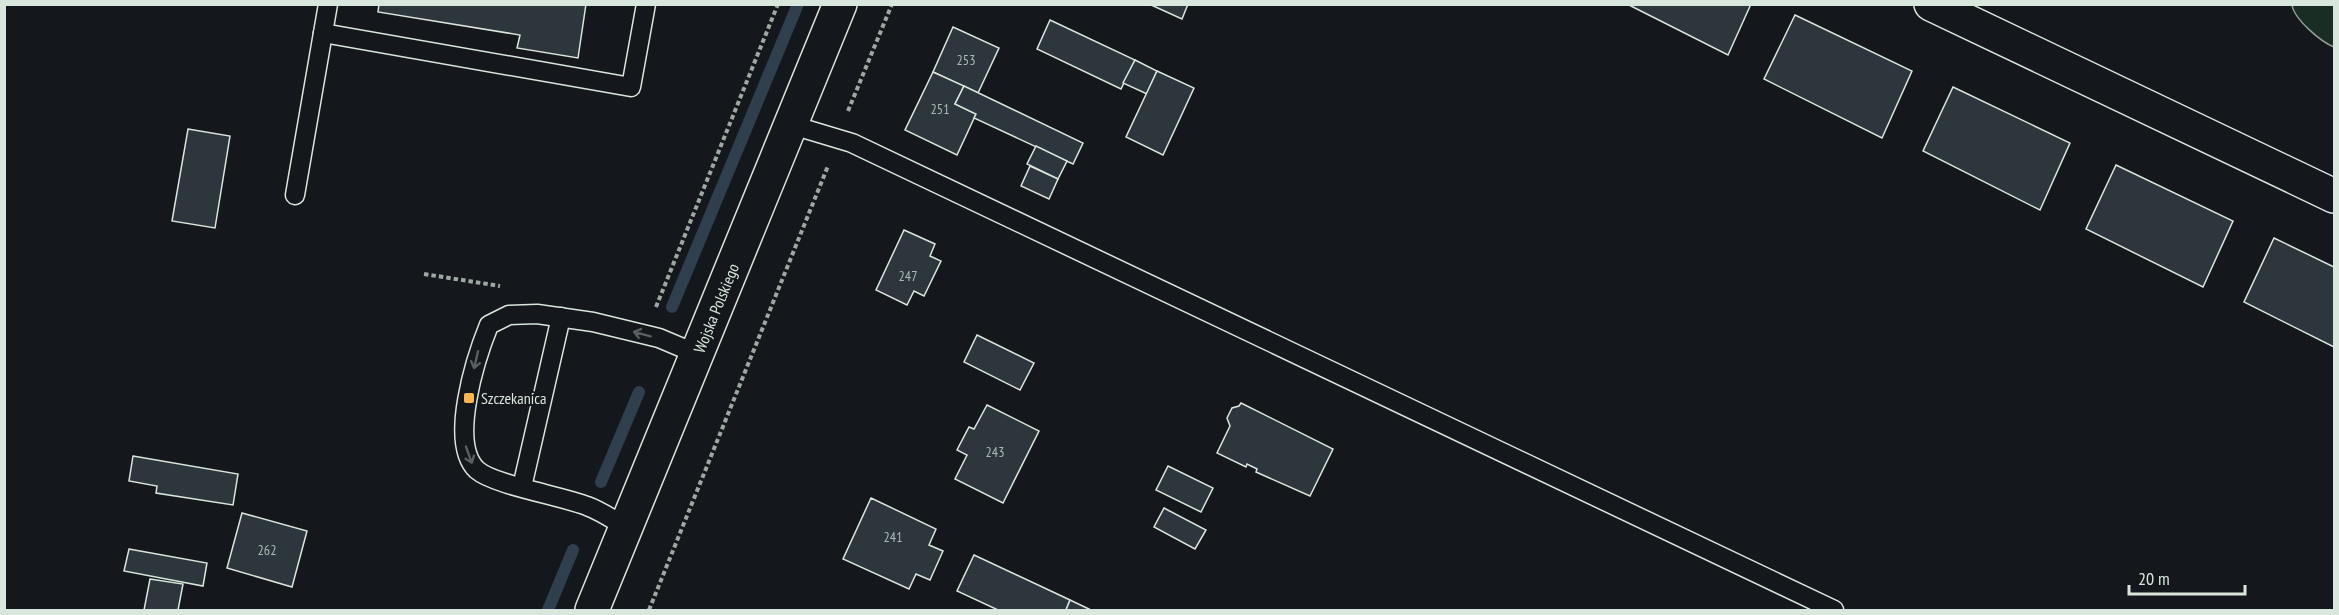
<svg xmlns="http://www.w3.org/2000/svg" width="2339" height="615" font-family="'PT Sans Narrow',sans-serif">
<rect width="100%" height="100%" fill="#14181c"/>
<path fill="#1a2d24" stroke="#939e99" stroke-width="1.5" d="M 2292,5 L 2334,5 L 2334,47 C 2321,42 2294,19 2292,5 Z"/>
<g fill="none" stroke-linecap="round" stroke-linejoin="round">
<g stroke="#2f3f4d" stroke-width="12">
<path d="M 672,307 L 798,4"/>
<path d="M 601,482 L 639,392"/>
<path d="M 548,610 L 573,550"/>
</g>
</g>
<g fill="#2c363c" stroke="#d8e6dc" stroke-width="1.5">
<path d="M 379,4 L 586,4 L 578,58 L 517,48 L 520,35 L 378,12 Z"/>
<path d="M 1149,4 L 1188,4 L 1182,19 Z"/>
<path d="M 1627,4 L 1751,4 L 1728,55 Z"/>
<path d="M 1795,15 L 1912,71 L 1882,138 L 1764,79 Z"/>
<path d="M 1050,20 L 1135,60 L 1121,89 L 1037,49 Z"/>
<path d="M 953,27 L 999,48 L 978,93 L 933,72 Z"/>
<path d="M 1135,60 L 1157,71 L 1147,94 L 1123,83 Z"/>
<path d="M 1157,71 L 1194,88 L 1163,155 L 1126,137 Z"/>
<path d="M 933,72 L 964,86 L 955,104 L 976,114 L 957,155 L 905,130 Z"/>
<path d="M 964,86 L 1083,143 L 1073,164 L 974,118 L 976,114 L 955,104 Z"/>
<path d="M 1953,87 L 2070,143 L 2040,210 L 1923,151 Z"/>
<path d="M 188,129 L 230,136 L 215,228 L 172,221 Z"/>
<path d="M 1036,146 L 1067,161 L 1058,179 L 1027,164 Z"/>
<path d="M 2116,165 L 2233,221 L 2203,287 L 2086,229 Z"/>
<path d="M 1030,166 L 1058,179 L 1049,199 L 1021,186 Z"/>
<path d="M 904,230 L 935,244 L 930,256 L 941,261 L 924,296 L 914,291 L 907,305 L 876,290 Z"/>
<path d="M 2274,238 L 2334,267 L 2334,347 L 2244,302 Z"/>
<path d="M 977,335 L 1034,363 L 1020,390 L 964,362 Z"/>
<path d="M 1241,403 L 1333,449 L 1310,496 L 1256,472 L 1257,469 L 1247,464 L 1246,467 L 1217,453 L 1230,426 L 1227,418 L 1232,408 L 1239,406 Z"/>
<path d="M 987,405 L 1039,431 L 1003,503 L 955,479 L 967,455 L 957,450 L 969,427 L 974,429 Z"/>
<path d="M 133,456 L 238,474 L 233,505 L 156,493 L 157,486 L 129,481 Z"/>
<path d="M 1168,466 L 1213,488 L 1201,512 L 1156,490 Z"/>
<path d="M 871,498 L 936,529 L 929,545 L 943,551 L 930,580 L 916,574 L 909,589 L 843,559 Z"/>
<path d="M 1164,508 L 1206,530 L 1195,549 L 1154,527 Z"/>
<path d="M 242,513 L 307,531 L 292,587 L 227,568 Z"/>
<path d="M 129,549 L 207,563 L 203,586 L 124,571 Z"/>
<path d="M 974,555 L 1070,600 L 1066,610 L 998,610 L 957,591 Z"/>
<path d="M 150,579 L 183,584 L 178,610 L 144,610 Z"/>
<path d="M 1070,600 L 1091,610 L 1066,610 Z"/>
</g>
<g fill="none" stroke-linecap="round" stroke-linejoin="round">
<defs>
<g id="service">
<path d="M 323,33 L 631,87 L 646,4"/>
<path d="M 792,125 L 852,143 L 1834,610"/>
<path d="M 295,195 L 328,4"/>
<path d="M 522,487 L 561,317"/>
<path d="M 627,528 C 614,520 601,511 587,506 C 562,496 494,485 477,470 C 448,443 476,357 489,325 L 509,315 L 537,314 L 593,322 L 659,338 L 697,354"/>
</g>
<path id="minor" d="M 1931,4 L 2334,196"/>
<path id="secondary" d="M 592,610 L 840,4"/>
</defs>
<use href="#service" stroke="#d8e6dc" stroke-width="21"/>
<use href="#minor" stroke="#d8e6dc" stroke-width="36"/>
<use href="#secondary" stroke="#d8e6dc" stroke-width="36"/>
<g stroke="#9da8a2" stroke-width="4" stroke-dasharray="4.5 3" stroke-linecap="butt">
<path d="M 848,111 L 892,4"/>
<path d="M 424,274 L 500,286"/>
<path d="M 656,307 L 778,4"/>
<path d="M 649,610 L 828,166"/>
</g>
<use href="#service" stroke="#14181c" stroke-width="18"/>
<use href="#minor" stroke="#14181c" stroke-width="33"/>
<use href="#secondary" stroke="#14181c" stroke-width="33"/>
</g>
<defs><path id="oneway-shaft" d="M-6 0H5M1.5-3L5.5 0L1.5 3" fill="none" stroke-width="1.6" stroke-linecap="round" stroke-linejoin="round" transform="scale(1.5)"/></defs>
<g stroke="#59605f">
<use href="#oneway-shaft" transform="translate(642 334) rotate(-165)"/>
<use href="#oneway-shaft" transform="translate(476 360) rotate(103)"/>
<use href="#oneway-shaft" transform="translate(469 455) rotate(70)"/>
</g>
<rect fill="#ffb74d" stroke="#14181c" stroke-width="2" x="463" y="392" width="12" height="12" rx="3"/>
<g text-anchor="middle" stroke-width="4.5" stroke-linejoin="round" paint-order="stroke">
<g font-size="14" fill="#adbab4">
<text x="966" y="65">253</text>
<text x="940" y="114">251</text>
<text x="908" y="281">247</text>
<text x="995" y="457">243</text>
<text x="893" y="542">241</text>
<text x="267" y="555">262</text>
</g>
<g font-size="16" fill="#d8e6dc" stroke="#14181c">
<text transform="translate(716 308) rotate(-68)" y="6">Wojska Polskiego</text>
</g>
<g font-size="16" fill="#d8e6dc" stroke="#14181c" text-anchor="start">
<text x="481" y="404">Szczekanica</text>
</g>
</g>
<rect width="2339" height="615" fill="none" stroke="#d8e6dc" stroke-width="12"/>
<path d="M2129 585v9h116v-9" fill="none" stroke="#d8e6dc" stroke-width="3"/>
<text x="2138" y="585" font-size="18" fill="#d8e6dc" stroke="#14181c" stroke-width="4.5" paint-order="stroke">20 m</text>
</svg>
